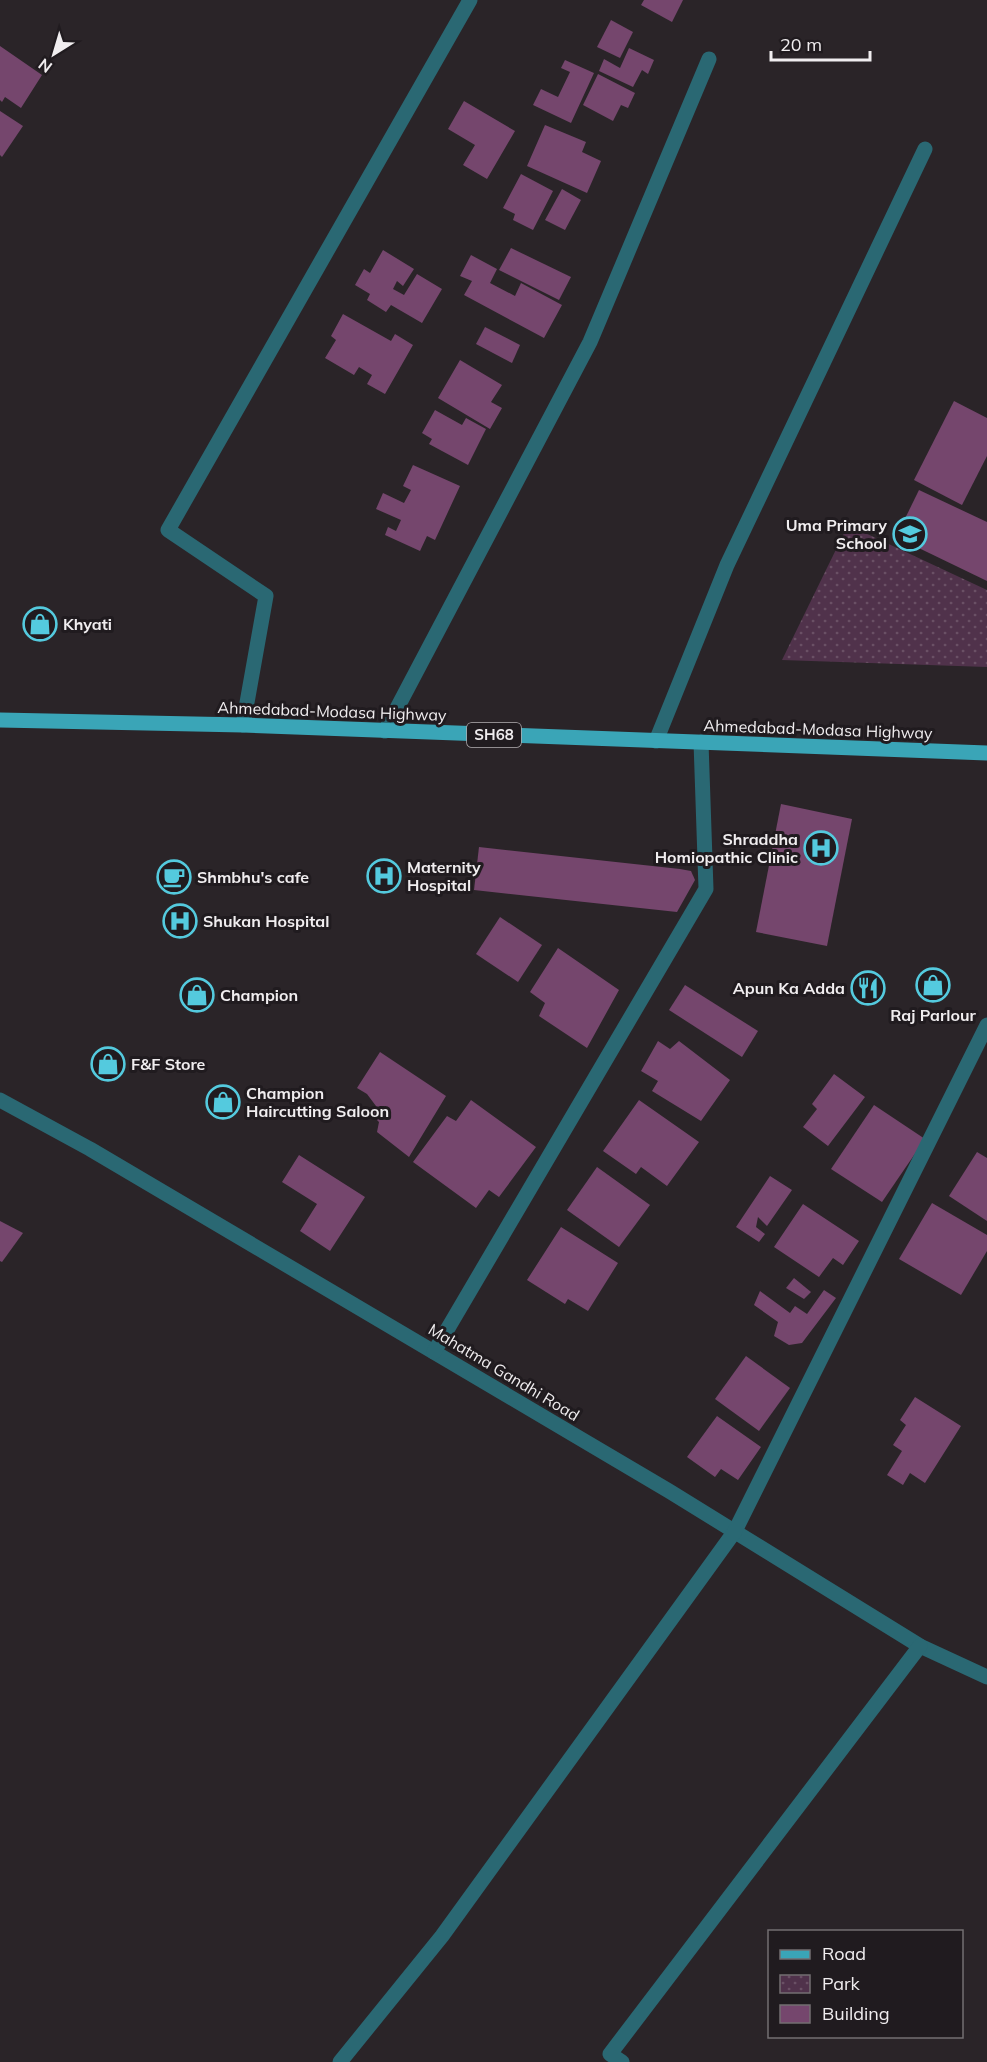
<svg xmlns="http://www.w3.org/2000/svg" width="987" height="2062" font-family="Mulish,sans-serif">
<defs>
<pattern id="park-dots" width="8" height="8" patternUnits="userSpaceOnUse" patternTransform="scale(1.5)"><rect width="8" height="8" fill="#50324b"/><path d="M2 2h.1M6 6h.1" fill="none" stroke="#6a5065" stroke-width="1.8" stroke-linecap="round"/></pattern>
</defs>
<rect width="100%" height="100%" fill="#2a2428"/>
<path fill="url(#park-dots)" d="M 848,525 L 987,590 L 987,667 L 782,660 Z"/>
<g fill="#75466d">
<path d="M 644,0 L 683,0 L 672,22 L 641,5 Z"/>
<path d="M 611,20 L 633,32 L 620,58 L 597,47 Z"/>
<path d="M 0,46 L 42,75 L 21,108 L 5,97 L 2,102 L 0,100 Z"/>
<path d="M 629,48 L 654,60 L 648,74 L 642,70 L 633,87 L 599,71 L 604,59 L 620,68 Z"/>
<path d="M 565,60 L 594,73 L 571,123 L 533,105 L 541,89 L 558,97 L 570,72 L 561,68 Z"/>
<path d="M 598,74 L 635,93 L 628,108 L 621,105 L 613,121 L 583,105 Z"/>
<path d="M 464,101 L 515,131 L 487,179 L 463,165 L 475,145 L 448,129 Z"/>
<path d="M 0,111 L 23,126 L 2,157 L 0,155 Z"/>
<path d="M 545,125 L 586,142 L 582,152 L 601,161 L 587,193 L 527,166 Z"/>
<path d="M 521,174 L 553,191 L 533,230 L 513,220 L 515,214 L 503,208 Z"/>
<path d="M 562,189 L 581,200 L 565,230 L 545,220 Z"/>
<path d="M 511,248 L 571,277 L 559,300 L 499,270 Z"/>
<path d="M 383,250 L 414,269 L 403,286 L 397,281 L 393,289 L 404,295 L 417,274 L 442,289 L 422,323 L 391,305 L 386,312 L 367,300 L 370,294 L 355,285 L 364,269 L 370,273 Z"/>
<path d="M 471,255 L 497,269 L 490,283 L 515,296 L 521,283 L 562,305 L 544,338 L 464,295 L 472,281 L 460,276 Z"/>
<path d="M 343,314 L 391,341 L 395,334 L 413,345 L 385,394 L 367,384 L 372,375 L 359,367 L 354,375 L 325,358 L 336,340 L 331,336 Z"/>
<path d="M 485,327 L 520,345 L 512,363 L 476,344 Z"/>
<path d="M 460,360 L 502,385 L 491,402 L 502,408 L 490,429 L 438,398 Z"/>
<path d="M 954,401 L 987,418 L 987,456 L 962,505 L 914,480 Z"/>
<path d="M 435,410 L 462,425 L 466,418 L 486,429 L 468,465 L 429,444 L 432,439 L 422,433 Z"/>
<path d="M 413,465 L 460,486 L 435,540 L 427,536 L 420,551 L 385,535 L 388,527 L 396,531 L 401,520 L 376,509 L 383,493 L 404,503 L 411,490 L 403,486 Z"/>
<path d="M 919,490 L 987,522 L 987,581 L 896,537 Z"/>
<path d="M 781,804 L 852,819 L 827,946 L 756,932 Z"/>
<path d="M 479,847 L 680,869 L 691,871 L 695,880 L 677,912 L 474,890 Z"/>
<path d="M 500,917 L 542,945 L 518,982 L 476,954 Z"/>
<path d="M 558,948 L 619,990 L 587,1048 L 539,1016 L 545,1003 L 530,992 Z"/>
<path d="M 685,985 L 758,1031 L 742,1057 L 669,1010 Z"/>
<path d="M 658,1041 L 670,1049 L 679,1041 L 730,1080 L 701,1121 L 652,1091 L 658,1081 L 641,1071 Z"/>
<path d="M 380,1052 L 446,1096 L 409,1157 L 377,1132 L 379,1122 L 372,1115 L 376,1106 L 367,1094 L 357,1088 Z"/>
<path d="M 834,1074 L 865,1097 L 828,1146 L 803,1127 L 817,1109 L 812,1104 Z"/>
<path d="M 471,1100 L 536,1147 L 499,1197 L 489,1190 L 476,1208 L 413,1162 L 447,1116 L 456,1121 Z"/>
<path d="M 639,1100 L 699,1142 L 667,1186 L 641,1167 L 636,1174 L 603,1151 Z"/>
<path d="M 874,1105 L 925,1139 L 882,1202 L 831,1169 Z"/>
<path d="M 977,1152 L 987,1158 L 987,1221 L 949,1196 Z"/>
<path d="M 299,1155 L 365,1197 L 330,1251 L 300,1231 L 317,1204 L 282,1182 Z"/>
<path d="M 597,1167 L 650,1205 L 619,1247 L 567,1210 Z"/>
<path d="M 770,1176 L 792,1190 L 767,1226 L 758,1217 L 756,1227 L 765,1234 L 759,1242 L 736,1227 Z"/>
<path d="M 932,1203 L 987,1235 L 987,1251 L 961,1295 L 899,1259 Z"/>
<path d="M 803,1204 L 859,1241 L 843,1265 L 833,1258 L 819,1277 L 774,1247 Z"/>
<path d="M 0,1221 L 23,1233 L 2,1262 L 0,1261 Z"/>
<path d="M 561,1227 L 618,1263 L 588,1311 L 568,1299 L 565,1304 L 527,1280 Z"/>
<path d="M 794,1278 L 811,1292 L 804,1299 L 786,1288 Z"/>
<path d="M 824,1290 L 836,1298 L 802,1343 L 789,1345 L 774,1336 L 778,1322 L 754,1305 L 760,1291 L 790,1313 L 795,1306 L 807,1314 Z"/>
<path d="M 746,1356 L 790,1388 L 759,1431 L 715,1399 Z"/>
<path d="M 915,1397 L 961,1426 L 925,1483 L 910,1473 L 903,1485 L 887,1475 L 902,1451 L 893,1445 L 906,1425 L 900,1420 Z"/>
<path d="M 717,1416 L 761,1447 L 738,1480 L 721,1469 L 715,1477 L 687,1457 Z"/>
</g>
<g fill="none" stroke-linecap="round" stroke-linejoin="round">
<g stroke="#2a6873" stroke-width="15">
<path d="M 243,725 L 266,596 L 168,530 L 470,0"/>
<path d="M 385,731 L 590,342 L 709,59"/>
<path d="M 656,741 L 727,565 L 925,149"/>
<path d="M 0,1100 L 90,1149 L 669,1491 L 920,1646 L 987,1677"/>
<path d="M 434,1352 L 706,889 L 701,742"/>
<path d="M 340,2062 L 442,1936 L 735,1531 L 987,1025"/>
<path d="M 622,2062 L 610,2054 L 920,1646"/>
</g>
<path stroke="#3aa5b7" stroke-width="15" d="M 0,720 L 243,725 L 987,753"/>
</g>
<defs>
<symbol id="school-ring" viewBox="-11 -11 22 22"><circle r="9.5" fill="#201b1f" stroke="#54cade" stroke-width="1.5"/><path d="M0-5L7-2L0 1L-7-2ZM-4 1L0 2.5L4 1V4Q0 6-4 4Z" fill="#54cade"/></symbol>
<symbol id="shop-ring" viewBox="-11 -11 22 22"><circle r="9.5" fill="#201b1f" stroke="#54cade" stroke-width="1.5"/><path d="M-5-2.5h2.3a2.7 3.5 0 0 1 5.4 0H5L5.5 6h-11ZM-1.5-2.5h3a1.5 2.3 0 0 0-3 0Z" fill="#54cade"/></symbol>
<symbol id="hospital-ring" viewBox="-11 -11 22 22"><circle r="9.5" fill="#201b1f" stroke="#54cade" stroke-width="1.5"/><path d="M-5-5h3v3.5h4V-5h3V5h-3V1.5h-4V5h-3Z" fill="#54cade"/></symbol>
<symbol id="cafe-ring" viewBox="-11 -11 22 22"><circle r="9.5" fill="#201b1f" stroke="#54cade" stroke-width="1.5"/><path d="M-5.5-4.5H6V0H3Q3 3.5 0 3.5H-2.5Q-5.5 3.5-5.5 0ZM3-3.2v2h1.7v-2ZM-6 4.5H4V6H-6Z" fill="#54cade"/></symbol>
<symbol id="restaurant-ring" viewBox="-11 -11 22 22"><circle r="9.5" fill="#201b1f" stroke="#54cade" stroke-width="1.5"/><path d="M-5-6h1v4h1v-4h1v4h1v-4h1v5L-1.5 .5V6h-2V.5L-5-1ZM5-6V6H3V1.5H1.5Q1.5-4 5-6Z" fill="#54cade"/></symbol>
</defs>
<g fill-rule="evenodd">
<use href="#school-ring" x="891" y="515" width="38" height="38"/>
<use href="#shop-ring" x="21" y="605" width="38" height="38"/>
<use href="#hospital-ring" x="802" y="829" width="38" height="38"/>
<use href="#hospital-ring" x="365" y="857" width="38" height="38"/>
<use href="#cafe-ring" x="155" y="858" width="38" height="38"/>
<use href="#hospital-ring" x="161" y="902" width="38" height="38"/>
<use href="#shop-ring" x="914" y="966" width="38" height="38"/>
<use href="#restaurant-ring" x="849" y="969" width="38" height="38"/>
<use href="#shop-ring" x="178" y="976" width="38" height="38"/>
<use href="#shop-ring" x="89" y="1045" width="38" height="38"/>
<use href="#shop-ring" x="204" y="1083" width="38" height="38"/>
</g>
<g text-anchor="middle" stroke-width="6" stroke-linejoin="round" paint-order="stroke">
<rect fill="#201b1f" stroke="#b2aeb1" stroke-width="1.5" x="467" y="723" width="54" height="24" rx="4.5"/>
<g font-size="15" font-weight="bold" fill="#f0edef">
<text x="494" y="740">SH68</text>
</g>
<g font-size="16" font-weight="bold" fill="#f0edef" stroke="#201b1f" text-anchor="start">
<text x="887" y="531" text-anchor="end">Uma Primary<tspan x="887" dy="18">School</tspan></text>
<text x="63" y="630">Khyati</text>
<text x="798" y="845" text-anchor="end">Shraddha<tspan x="798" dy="18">Homiopathic Clinic</tspan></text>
<text x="407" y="873">Maternity<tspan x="407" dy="18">Hospital</tspan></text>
<text x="197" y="883">Shmbhu's cafe</text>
<text x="203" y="927">Shukan Hospital</text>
<text x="845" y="994" text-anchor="end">Apun Ka Adda</text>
<text x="220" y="1001">Champion</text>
<text x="933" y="1021" text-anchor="middle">Raj Parlour</text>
<text x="131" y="1070">F&amp;F Store</text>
<text x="246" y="1099">Champion<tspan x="246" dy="18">Haircutting Saloon</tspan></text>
</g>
<g font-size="16" fill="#f0edef" stroke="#201b1f">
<text transform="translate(332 711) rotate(2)" y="6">Ahmedabad-Modasa Highway</text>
<text transform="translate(818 729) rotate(2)" y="6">Ahmedabad-Modasa Highway</text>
<text transform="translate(504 1372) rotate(31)" y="6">Mahatma Gandhi Road</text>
</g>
</g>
<rect x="768" y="1930" width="195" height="108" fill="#201b1f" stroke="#736f72" stroke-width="1.5"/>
<rect x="780" y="1950" width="30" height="9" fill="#3aa5b7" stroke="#736f72" stroke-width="1.5"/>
<text x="822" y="1960" font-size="18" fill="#f0edef">Road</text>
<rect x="780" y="1975" width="30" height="18" fill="url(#park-dots)" stroke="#736f72" stroke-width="1.5"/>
<text x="822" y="1990" font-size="18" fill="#f0edef">Park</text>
<rect x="780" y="2005" width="30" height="18" fill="#75466d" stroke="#736f72" stroke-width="1.5"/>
<text x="822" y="2020" font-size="18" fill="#f0edef">Building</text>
<g transform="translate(54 54) rotate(217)" stroke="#201b1f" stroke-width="4.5" paint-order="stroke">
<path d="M0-4.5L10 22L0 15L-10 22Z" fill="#f0edef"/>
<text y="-9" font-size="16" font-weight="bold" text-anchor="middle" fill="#f0edef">N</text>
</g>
<path d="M771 51v9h99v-9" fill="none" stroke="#f0edef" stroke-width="3"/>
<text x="780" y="51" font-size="18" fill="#f0edef" stroke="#201b1f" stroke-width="4.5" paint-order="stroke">20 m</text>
</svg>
